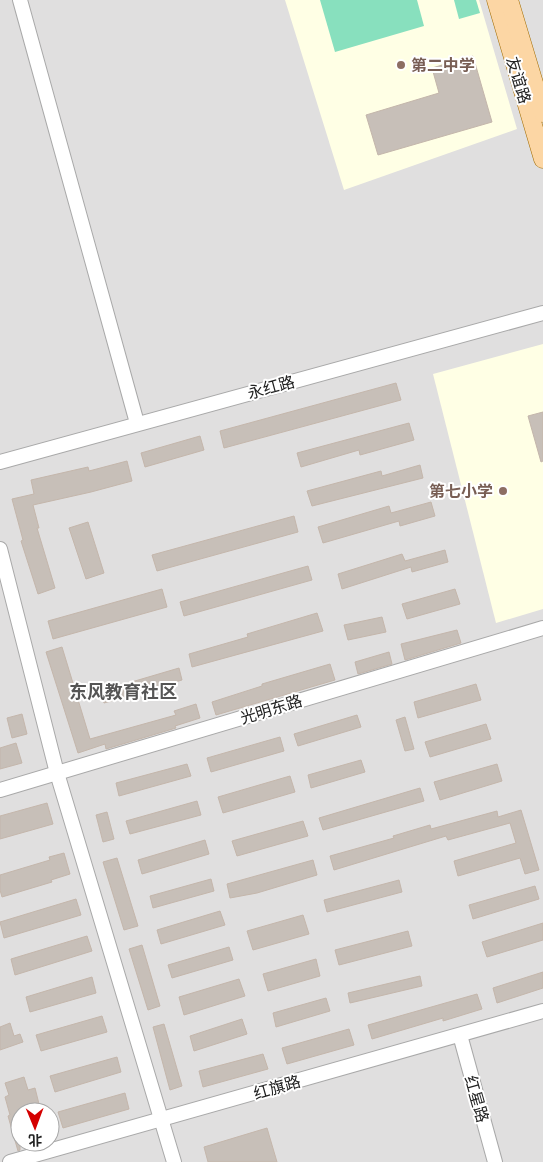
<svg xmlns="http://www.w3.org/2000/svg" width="543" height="1162" font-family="Rubik,'Noto Sans SC',sans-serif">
<rect width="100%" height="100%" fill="#f2efe9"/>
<path fill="#e0dfdf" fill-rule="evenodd" d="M 0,0 L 543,0 L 543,1162 L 0,1162 ZM 20,1112 L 50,1112 L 50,1142 L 20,1142 Z"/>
<g fill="#ffffe5">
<path d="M 285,0 L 479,0 L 517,129 L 344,190 Z"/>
<path d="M 543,344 L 543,609 L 496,623 L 433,374 Z"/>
</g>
<g fill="#88e0be">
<path d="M 320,0 L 417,0 L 424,26 L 335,52 Z"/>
<path d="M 454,0 L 476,0 L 480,13 L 459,19 Z"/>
</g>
<g fill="#c7bfb8" stroke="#c4b6ab">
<path d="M 473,56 L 492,122 L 378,155 L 366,115 L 439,93 L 432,68 Z"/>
<path d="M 396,383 L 401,400 L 224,448 L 220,431 Z"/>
<path d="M 543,412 L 543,461 L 541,462 L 528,416 Z"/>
<path d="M 409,423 L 414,440 L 360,455 L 359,450 L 301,467 L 297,453 Z"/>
<path d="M 200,436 L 204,450 L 145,467 L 141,453 Z"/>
<path d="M 127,461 L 132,481 L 91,492 L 33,505 L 39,528 L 37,528 L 55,588 L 38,594 L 21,541 L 23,540 L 12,499 L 34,494 L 31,480 L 88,467 L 89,471 Z"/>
<path d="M 420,465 L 423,478 L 312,506 L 307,491 L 381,471 L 382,476 Z"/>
<path d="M 431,502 L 435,516 L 400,526 L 399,521 L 323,543 L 318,527 L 389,506 L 391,513 Z"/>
<path d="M 294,516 L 298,532 L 157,571 L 152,555 Z"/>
<path d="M 88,522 L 104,573 L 86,579 L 69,528 Z"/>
<path d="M 445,550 L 448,562 L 412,572 L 411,567 L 342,589 L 338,574 L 402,554 L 405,561 Z"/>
<path d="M 308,566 L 312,580 L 184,616 L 180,602 Z"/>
<path d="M 162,589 L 167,607 L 53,639 L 48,621 Z"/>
<path d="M 455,589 L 460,604 L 407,619 L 402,604 Z"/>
<path d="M 317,613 L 323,631 L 192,667 L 189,654 L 248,637 L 247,634 Z"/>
<path d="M 382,617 L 386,632 L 348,640 L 344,625 Z"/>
<path d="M 457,630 L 461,643 L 405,660 L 401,644 Z"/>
<path d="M 62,647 L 90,739 L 176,715 L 174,711 L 196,704 L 200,718 L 175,726 L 176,728 L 106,749 L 105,744 L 78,753 L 46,652 Z"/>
<path d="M 389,652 L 392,664 L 358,674 L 355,662 Z"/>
<path d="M 330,664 L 335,680 L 216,715 L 212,702 L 262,686 L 262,684 Z"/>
<path d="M 179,668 L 182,680 L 104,703 L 101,691 Z"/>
<path d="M 476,684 L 481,700 L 418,718 L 414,702 Z"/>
<path d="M 22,714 L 27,734 L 12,738 L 7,718 Z"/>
<path d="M 357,715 L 361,727 L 298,746 L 294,734 Z"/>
<path d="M 405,717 L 414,749 L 405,751 L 396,720 Z"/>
<path d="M 486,724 L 491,739 L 430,757 L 425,742 Z"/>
<path d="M 280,737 L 284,751 L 211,772 L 207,758 Z"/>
<path d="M 16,743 L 22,763 L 0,769 L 0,748 Z"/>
<path d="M 361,760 L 365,772 L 311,788 L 308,775 Z"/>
<path d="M 187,764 L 191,776 L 119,796 L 116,783 Z"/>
<path d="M 497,764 L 502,781 L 440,800 L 434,782 Z"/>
<path d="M 290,776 L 295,792 L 223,813 L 218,797 Z"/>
<path d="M 420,788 L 424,801 L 323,830 L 319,818 Z"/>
<path d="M 197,801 L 201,815 L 130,834 L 126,821 Z"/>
<path d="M 47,803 L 53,824 L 0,839 L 0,816 Z"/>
<path d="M 521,810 L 539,870 L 525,874 L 520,858 L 458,876 L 454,861 L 516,843 L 510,823 L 448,840 L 446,836 L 334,870 L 330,856 L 394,838 L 393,836 L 430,825 L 431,829 L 497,811 L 498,817 Z"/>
<path d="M 107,812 L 114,839 L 103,842 L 96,815 Z"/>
<path d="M 303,821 L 308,836 L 237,856 L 232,841 Z"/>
<path d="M 205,840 L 209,854 L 142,874 L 138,860 Z"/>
<path d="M 64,853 L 70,874 L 51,880 L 52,882 L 2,897 L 0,890 L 0,875 L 50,860 L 49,857 Z"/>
<path d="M 117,858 L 138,926 L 124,930 L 103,862 Z"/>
<path d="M 313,860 L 317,875 L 257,893 L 230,898 L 227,884 Z"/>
<path d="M 211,879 L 214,891 L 153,908 L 150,896 Z"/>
<path d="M 399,880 L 402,892 L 327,912 L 324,900 Z"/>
<path d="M 535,886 L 539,899 L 473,919 L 469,905 Z"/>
<path d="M 76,899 L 81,915 L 4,938 L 0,922 Z"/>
<path d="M 220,911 L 225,925 L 161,944 L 157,930 Z"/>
<path d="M 303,915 L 309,934 L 253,950 L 247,931 Z"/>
<path d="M 543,923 L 543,940 L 487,957 L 482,942 Z"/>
<path d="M 408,931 L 412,946 L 339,965 L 335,950 Z"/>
<path d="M 87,936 L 92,951 L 15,975 L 11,959 Z"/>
<path d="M 142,945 L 160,1006 L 148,1010 L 129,949 Z"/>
<path d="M 229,947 L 233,960 L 172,978 L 168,965 Z"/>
<path d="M 316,959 L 320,976 L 268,991 L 263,974 Z"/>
<path d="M 543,972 L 543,988 L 497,1003 L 493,988 Z"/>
<path d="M 420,976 L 422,986 L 350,1003 L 348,993 Z"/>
<path d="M 92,977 L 96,993 L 30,1012 L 26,997 Z"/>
<path d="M 239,979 L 245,996 L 184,1015 L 179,997 Z"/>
<path d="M 477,994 L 482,1009 L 443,1021 L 443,1018 L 372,1039 L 368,1025 Z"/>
<path d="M 326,998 L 330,1011 L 276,1027 L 273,1013 Z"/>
<path d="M 102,1016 L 107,1032 L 41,1051 L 36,1035 Z"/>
<path d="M 242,1019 L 247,1034 L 194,1051 L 190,1036 Z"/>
<path d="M 10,1023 L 14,1036 L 20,1034 L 23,1042 L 0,1050 L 0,1027 Z"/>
<path d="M 164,1024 L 182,1086 L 170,1090 L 153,1027 Z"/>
<path d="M 349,1029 L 354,1045 L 287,1064 L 282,1048 Z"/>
<path d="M 263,1054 L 268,1069 L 203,1087 L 199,1071 Z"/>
<path d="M 117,1057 L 121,1072 L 55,1092 L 50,1076 Z"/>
<path d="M 24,1077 L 28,1090 L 35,1088 L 41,1112 L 20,1112 L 20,1150 L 18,1151 L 8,1116 L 10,1115 L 5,1097 L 9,1095 L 5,1083 Z"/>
<path d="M 125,1093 L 129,1109 L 63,1128 L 58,1112 Z"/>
<path d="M 267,1128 L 277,1162 L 208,1162 L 204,1147 Z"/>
</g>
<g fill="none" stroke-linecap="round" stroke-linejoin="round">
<defs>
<g id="minor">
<path d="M 20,0 L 137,423"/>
<path d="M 0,462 L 543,313"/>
<path d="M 0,549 L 57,773 L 174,1162"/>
<path d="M 0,790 L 543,628"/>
<path d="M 460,1035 L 495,1162"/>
<path d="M 10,1162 L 543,1011"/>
</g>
<g id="major">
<path d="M 496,0 L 543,159"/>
<path d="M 509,0 L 543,113"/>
</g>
</defs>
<use href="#minor" stroke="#a9a9a9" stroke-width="16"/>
<use href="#major" stroke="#a06b00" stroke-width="19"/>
<use href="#minor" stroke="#fff" stroke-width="14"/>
<use href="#major" stroke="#fcd6a4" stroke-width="18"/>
</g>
<g fill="#8d6e63" stroke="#fff" stroke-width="2">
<circle cx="401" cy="65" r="5"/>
<circle cx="503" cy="491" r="5"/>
</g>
<g text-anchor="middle" stroke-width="4" stroke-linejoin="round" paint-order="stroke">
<g font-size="16" font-weight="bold" fill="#785e54" stroke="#fff" text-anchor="start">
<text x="411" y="71">第二中学</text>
<text x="493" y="497" text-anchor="end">第七小学</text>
</g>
<g font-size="16" fill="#222" stroke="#fff">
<text transform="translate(519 80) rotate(73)" y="6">友谊路</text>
<text transform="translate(271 387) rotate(-15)" y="6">永红路</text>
<text transform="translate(271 709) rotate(-17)" y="6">光明东路</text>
<text transform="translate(277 1087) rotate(-16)" y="6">红旗路</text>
<text transform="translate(477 1099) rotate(74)" y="6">红星路</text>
</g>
<g font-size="18" font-weight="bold" fill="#555" stroke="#fff">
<text x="123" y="698">东风教育社区</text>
</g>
</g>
<g transform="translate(35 1127) rotate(179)"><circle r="24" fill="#ffffff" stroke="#a7a7a7"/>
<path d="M0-4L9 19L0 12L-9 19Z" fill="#d40000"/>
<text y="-8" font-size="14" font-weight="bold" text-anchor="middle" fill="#222222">北</text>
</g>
</svg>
